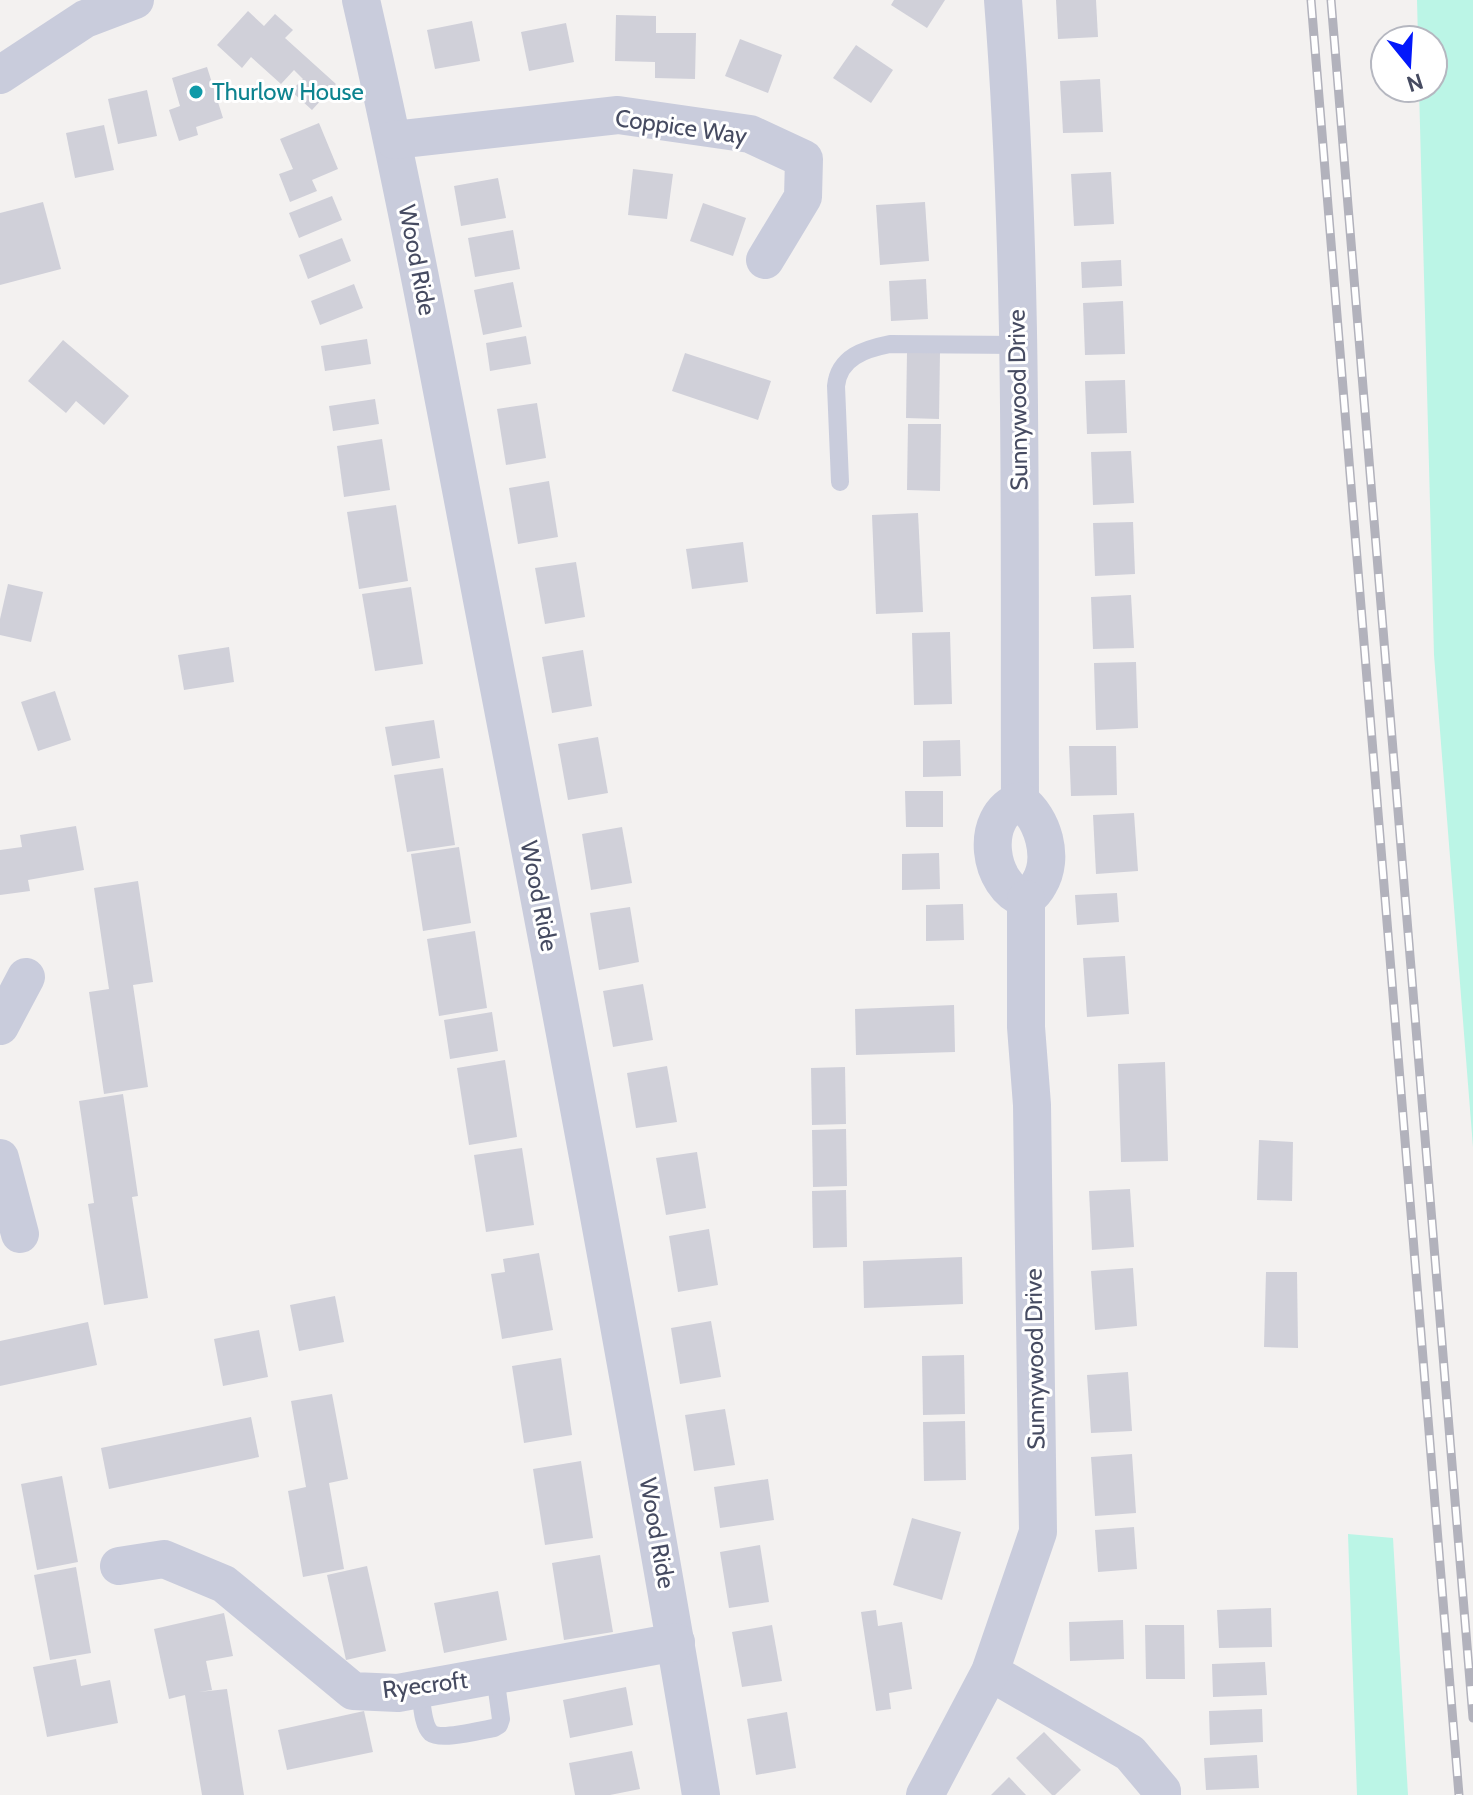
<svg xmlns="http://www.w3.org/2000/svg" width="1473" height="1795" font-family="Cabin,sans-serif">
<rect width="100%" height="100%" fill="#f3f1f0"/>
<g fill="#bbf5e6">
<path d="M 1417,0 L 1473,0 L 1473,1147 L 1434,655 L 1419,88 L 1433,88 L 1433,40 L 1418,40 Z"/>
<path d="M 1348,1534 L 1393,1538 L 1408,1795 L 1357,1795 Z"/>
</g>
<g fill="#d0d0d9">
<path d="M 894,0 L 945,0 L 927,28 L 891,5 Z"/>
<path d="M 1056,0 L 1096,0 L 1098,37 L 1058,39 Z"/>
<path d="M 248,11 L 264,26 L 275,14 L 293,30 L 285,38 L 336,84 L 312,110 L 291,91 L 303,79 L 294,70 L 281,84 L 251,57 L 242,68 L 217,45 Z"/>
<path d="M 616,15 L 656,16 L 656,33 L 696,33 L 695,79 L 655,78 L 655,62 L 615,61 Z"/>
<path d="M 472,21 L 480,61 L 435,69 L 427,30 Z"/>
<path d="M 566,23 L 574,62 L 529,71 L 521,32 Z"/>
<path d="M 740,39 L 782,55 L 768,93 L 725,76 Z"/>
<path d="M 856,45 L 893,70 L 871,103 L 833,78 Z"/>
<path d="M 207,67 L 223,118 L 196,127 L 198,135 L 179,141 L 169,110 L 180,106 L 172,78 Z"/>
<path d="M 1100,79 L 1103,132 L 1063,133 L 1060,81 Z"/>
<path d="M 147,90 L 157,136 L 118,144 L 108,99 Z"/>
<path d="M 319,123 L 338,169 L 312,180 L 317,191 L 290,202 L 279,174 L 293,169 L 280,139 Z"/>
<path d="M 104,125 L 114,170 L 75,178 L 66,133 Z"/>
<path d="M 633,169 L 673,174 L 667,219 L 628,215 Z"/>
<path d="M 1111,172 L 1114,224 L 1074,226 L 1071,174 Z"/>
<path d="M 498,178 L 506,218 L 461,226 L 454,186 Z"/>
<path d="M 332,196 L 342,220 L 299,238 L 289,213 Z"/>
<path d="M 43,202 L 61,269 L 0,285 L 0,213 Z"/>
<path d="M 925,202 L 929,261 L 880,265 L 876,205 Z"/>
<path d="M 703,203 L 746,218 L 733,256 L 690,241 Z"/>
<path d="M 513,230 L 520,269 L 475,277 L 468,238 Z"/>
<path d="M 342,238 L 351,261 L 308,279 L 299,255 Z"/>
<path d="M 1121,260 L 1122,286 L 1082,288 L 1081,262 Z"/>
<path d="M 926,279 L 928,319 L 891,321 L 889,281 Z"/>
<path d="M 513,282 L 522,327 L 483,335 L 474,290 Z"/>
<path d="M 354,284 L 363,308 L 320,325 L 311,301 Z"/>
<path d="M 1123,301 L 1125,354 L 1085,355 L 1083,303 Z"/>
<path d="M 526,336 L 531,364 L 490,371 L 486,343 Z"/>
<path d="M 367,339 L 371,364 L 325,371 L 321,346 Z"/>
<path d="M 63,340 L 129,396 L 104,425 L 76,401 L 66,413 L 28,381 Z"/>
<path d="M 907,352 L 940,352 L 939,419 L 906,418 Z"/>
<path d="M 685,353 L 771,381 L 758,420 L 672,391 Z"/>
<path d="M 1125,380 L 1127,433 L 1087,434 L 1085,381 Z"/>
<path d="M 375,399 L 379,424 L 333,431 L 329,406 Z"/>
<path d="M 537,403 L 546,458 L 506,465 L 497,409 Z"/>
<path d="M 908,424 L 941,424 L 940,491 L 907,490 Z"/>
<path d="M 382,439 L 390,490 L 344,497 L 337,446 Z"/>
<path d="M 1131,451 L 1134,503 L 1093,505 L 1091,452 Z"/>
<path d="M 549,481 L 558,537 L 518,544 L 509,488 Z"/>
<path d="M 396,505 L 408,581 L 359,589 L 347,512 Z"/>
<path d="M 918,513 L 923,612 L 876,614 L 872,515 Z"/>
<path d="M 1133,522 L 1135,574 L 1095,576 L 1093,523 Z"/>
<path d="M 743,542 L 748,582 L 692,589 L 686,549 Z"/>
<path d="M 576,562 L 585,617 L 545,624 L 535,568 Z"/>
<path d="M 8,584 L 43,592 L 31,642 L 0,635 L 0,619 Z"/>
<path d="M 411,587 L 423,664 L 375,671 L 362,594 Z"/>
<path d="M 1131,595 L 1134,648 L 1093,649 L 1091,597 Z"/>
<path d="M 950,632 L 952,704 L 914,705 L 912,633 Z"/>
<path d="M 229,647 L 234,682 L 184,690 L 178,655 Z"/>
<path d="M 583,650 L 592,706 L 552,713 L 542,657 Z"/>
<path d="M 1136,662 L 1138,728 L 1096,730 L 1094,663 Z"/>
<path d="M 55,691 L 71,740 L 38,751 L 21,702 Z"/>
<path d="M 434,720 L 440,758 L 392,766 L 385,727 Z"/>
<path d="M 598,737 L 608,793 L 568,800 L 558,744 Z"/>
<path d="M 960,740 L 961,776 L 923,777 L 923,741 Z"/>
<path d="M 1069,746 L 1116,746 L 1117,795 L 1071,796 Z"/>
<path d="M 443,768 L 455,845 L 407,852 L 394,775 Z"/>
<path d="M 905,791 L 943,791 L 943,827 L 906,827 Z"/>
<path d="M 1134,813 L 1138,871 L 1096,874 L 1093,815 Z"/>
<path d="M 76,826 L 84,870 L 28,880 L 30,891 L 0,895 L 0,850 L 22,847 L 20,835 Z"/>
<path d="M 622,827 L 632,883 L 591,890 L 582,834 Z"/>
<path d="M 459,847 L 471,923 L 423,931 L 411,854 Z"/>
<path d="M 939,853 L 940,889 L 902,890 L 902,854 Z"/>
<path d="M 138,881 L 153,982 L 133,985 L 148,1087 L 104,1094 L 89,992 L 109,989 L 94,888 Z"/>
<path d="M 1117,893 L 1119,922 L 1077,925 L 1075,895 Z"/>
<path d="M 963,904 L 964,940 L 926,941 L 926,905 Z"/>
<path d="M 630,907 L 639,962 L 599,970 L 590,913 Z"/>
<path d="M 475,931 L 487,1008 L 439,1016 L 427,939 Z"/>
<path d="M 1125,956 L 1129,1014 L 1087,1017 L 1083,958 Z"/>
<path d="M 643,984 L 653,1040 L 613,1047 L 603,991 Z"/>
<path d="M 954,1005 L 955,1052 L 856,1055 L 855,1009 Z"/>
<path d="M 492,1012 L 498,1051 L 450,1059 L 444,1020 Z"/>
<path d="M 505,1060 L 517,1137 L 469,1145 L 457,1068 Z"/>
<path d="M 1165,1062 L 1168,1161 L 1121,1162 L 1118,1064 Z"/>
<path d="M 667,1066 L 677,1122 L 636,1128 L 627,1073 Z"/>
<path d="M 845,1067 L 846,1124 L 812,1125 L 811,1068 Z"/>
<path d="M 123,1094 L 138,1196 L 132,1197 L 148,1298 L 104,1305 L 88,1204 L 94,1203 L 79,1101 Z"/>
<path d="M 846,1129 L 847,1186 L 813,1187 L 812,1130 Z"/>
<path d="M 1259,1140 L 1293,1142 L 1292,1201 L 1257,1200 Z"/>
<path d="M 522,1148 L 534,1225 L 486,1232 L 474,1155 Z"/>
<path d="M 697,1152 L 706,1208 L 666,1215 L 656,1158 Z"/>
<path d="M 1130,1189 L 1134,1247 L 1092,1250 L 1089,1191 Z"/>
<path d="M 846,1190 L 847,1247 L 813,1248 L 812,1191 Z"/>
<path d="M 709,1229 L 718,1285 L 678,1292 L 669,1236 Z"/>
<path d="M 539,1253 L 553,1330 L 502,1339 L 491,1274 L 505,1272 L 503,1259 Z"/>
<path d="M 962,1257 L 963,1304 L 864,1308 L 863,1261 Z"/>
<path d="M 1133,1268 L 1137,1326 L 1095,1330 L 1091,1271 Z"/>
<path d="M 1266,1272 L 1297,1272 L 1298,1348 L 1264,1347 Z"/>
<path d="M 335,1296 L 344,1342 L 299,1351 L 290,1305 Z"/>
<path d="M 711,1321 L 721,1377 L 680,1384 L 671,1328 Z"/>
<path d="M 88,1322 L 97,1365 L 0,1386 L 0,1341 Z"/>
<path d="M 259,1330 L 268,1377 L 223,1386 L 214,1339 Z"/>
<path d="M 964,1355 L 965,1414 L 923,1415 L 922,1356 Z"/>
<path d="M 561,1358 L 572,1435 L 524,1443 L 512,1366 Z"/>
<path d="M 1128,1372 L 1132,1431 L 1091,1433 L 1087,1375 Z"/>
<path d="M 332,1394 L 348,1479 L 329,1483 L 344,1569 L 303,1577 L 288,1491 L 306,1487 L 291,1401 Z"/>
<path d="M 725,1409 L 735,1465 L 694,1471 L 685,1415 Z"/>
<path d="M 251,1417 L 259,1457 L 109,1489 L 101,1448 Z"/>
<path d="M 965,1421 L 966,1480 L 924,1481 L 923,1422 Z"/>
<path d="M 1132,1454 L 1136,1513 L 1095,1516 L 1091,1457 Z"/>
<path d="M 581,1461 L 593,1538 L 545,1545 L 533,1469 Z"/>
<path d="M 62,1476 L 78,1562 L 37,1570 L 21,1484 Z"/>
<path d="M 768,1479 L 774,1520 L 720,1528 L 714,1487 Z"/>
<path d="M 912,1518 L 961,1532 L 942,1600 L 893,1585 Z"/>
<path d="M 1134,1527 L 1137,1569 L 1098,1572 L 1095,1530 Z"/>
<path d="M 760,1545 L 769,1602 L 729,1608 L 720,1552 Z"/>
<path d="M 600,1555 L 613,1632 L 564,1640 L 552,1563 Z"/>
<path d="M 367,1566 L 386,1651 L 346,1660 L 327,1575 Z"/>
<path d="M 76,1567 L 91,1653 L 50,1660 L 34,1575 Z"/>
<path d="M 498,1591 L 507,1640 L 444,1653 L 434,1603 Z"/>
<path d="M 1271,1608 L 1272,1647 L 1219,1648 L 1217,1610 Z"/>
<path d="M 876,1610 L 878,1626 L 902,1622 L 912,1689 L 889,1693 L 891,1709 L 876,1711 L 861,1612 Z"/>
<path d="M 224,1613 L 233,1656 L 206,1661 L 212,1690 L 199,1692 L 227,1689 L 244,1795 L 202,1795 L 185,1695 L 169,1699 L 154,1629 Z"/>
<path d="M 1123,1620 L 1124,1659 L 1070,1661 L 1069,1622 Z"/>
<path d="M 772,1625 L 782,1681 L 742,1687 L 732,1632 Z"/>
<path d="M 1145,1625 L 1184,1625 L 1185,1679 L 1146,1679 Z"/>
<path d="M 76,1659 L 81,1686 L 110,1680 L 118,1723 L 47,1737 L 33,1667 Z"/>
<path d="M 1265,1662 L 1267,1695 L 1213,1697 L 1212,1664 Z"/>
<path d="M 626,1687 L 633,1725 L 570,1738 L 563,1700 Z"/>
<path d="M 1262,1709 L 1263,1742 L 1210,1745 L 1209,1711 Z"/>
<path d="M 364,1711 L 373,1752 L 287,1770 L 278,1730 Z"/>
<path d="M 787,1712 L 796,1768 L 756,1775 L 747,1719 Z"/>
<path d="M 1044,1732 L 1081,1770 L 1055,1795 L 1052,1795 L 1016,1758 Z"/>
<path d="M 632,1751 L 640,1789 L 610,1795 L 575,1795 L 569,1763 Z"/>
<path d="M 1257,1755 L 1259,1788 L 1206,1790 L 1204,1758 Z"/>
<path d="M 1009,1777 L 1026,1795 L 991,1795 Z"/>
</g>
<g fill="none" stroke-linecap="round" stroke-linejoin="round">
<g stroke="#c9ccdc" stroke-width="18">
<path d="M 840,482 L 836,386 C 839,357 865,349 890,344 L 1019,345"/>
<path d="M 420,1690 C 422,1701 422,1725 431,1733 C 441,1741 481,1730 494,1728 L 499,1725 L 501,1719 L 495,1676"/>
</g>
<g stroke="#c9ccdc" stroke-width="38">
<path d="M 361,0 C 414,230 455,462 500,693 C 571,1060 640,1427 701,1795"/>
<path d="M 1003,0 C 1024,266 1019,534 1020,801"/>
<path d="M 0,75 L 85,19 L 135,0"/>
<path d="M 394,140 L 618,115 L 750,134 L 804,159 L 803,197 L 765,260"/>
<path d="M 1020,801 C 1043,818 1055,858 1039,884 C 1036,890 1031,895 1026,899 C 988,887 978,816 1020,801 Z"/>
<path d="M 0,1026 L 26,977"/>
<path d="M 0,1158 L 20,1234"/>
<path d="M 119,1566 L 164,1559 L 224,1584 L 353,1691 L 398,1693 L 676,1642"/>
<path d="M 990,1672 L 1130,1753 L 1162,1791 L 1162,1795"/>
<path d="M 925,1795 L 990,1672 L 1038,1532 L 1032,1105 L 1026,1027 L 1026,899"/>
</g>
<defs>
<g id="rail">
<path d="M 1311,0 L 1459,1795"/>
<path d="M 1331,0 L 1473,1718"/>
</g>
</defs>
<use href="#rail" stroke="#b2b2bc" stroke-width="9"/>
<use href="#rail" stroke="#fff" stroke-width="6" stroke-dasharray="18" stroke-linecap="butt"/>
</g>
<circle fill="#0f9aa8" stroke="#fff" stroke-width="3" cx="196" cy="92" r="8"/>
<g text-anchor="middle" stroke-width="6" stroke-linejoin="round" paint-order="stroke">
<g font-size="24" fill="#0d838f" stroke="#fff" text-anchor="start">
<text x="212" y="100">Thurlow House</text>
</g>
<g font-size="24" fill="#464b61" stroke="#fff">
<text transform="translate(681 127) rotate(8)" y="8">Coppice Way</text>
<text transform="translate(417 260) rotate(79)" y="8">Wood Ride</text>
<text transform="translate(1018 400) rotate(-91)" y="8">Sunnywood Drive</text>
<text transform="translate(539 896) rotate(79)" y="8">Wood Ride</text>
<text transform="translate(1035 1359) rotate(-91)" y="8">Sunnywood Drive</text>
<text transform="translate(657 1533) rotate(80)" y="8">Wood Ride</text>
<text transform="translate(425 1685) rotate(-7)" y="8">Ryecroft</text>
</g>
</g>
<g transform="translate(1409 64) rotate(162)"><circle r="38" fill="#ffffff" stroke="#b5b7c0" stroke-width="2"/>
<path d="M0-6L14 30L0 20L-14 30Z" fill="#0318fb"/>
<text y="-12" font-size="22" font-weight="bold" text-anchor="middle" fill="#464b61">N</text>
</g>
</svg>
